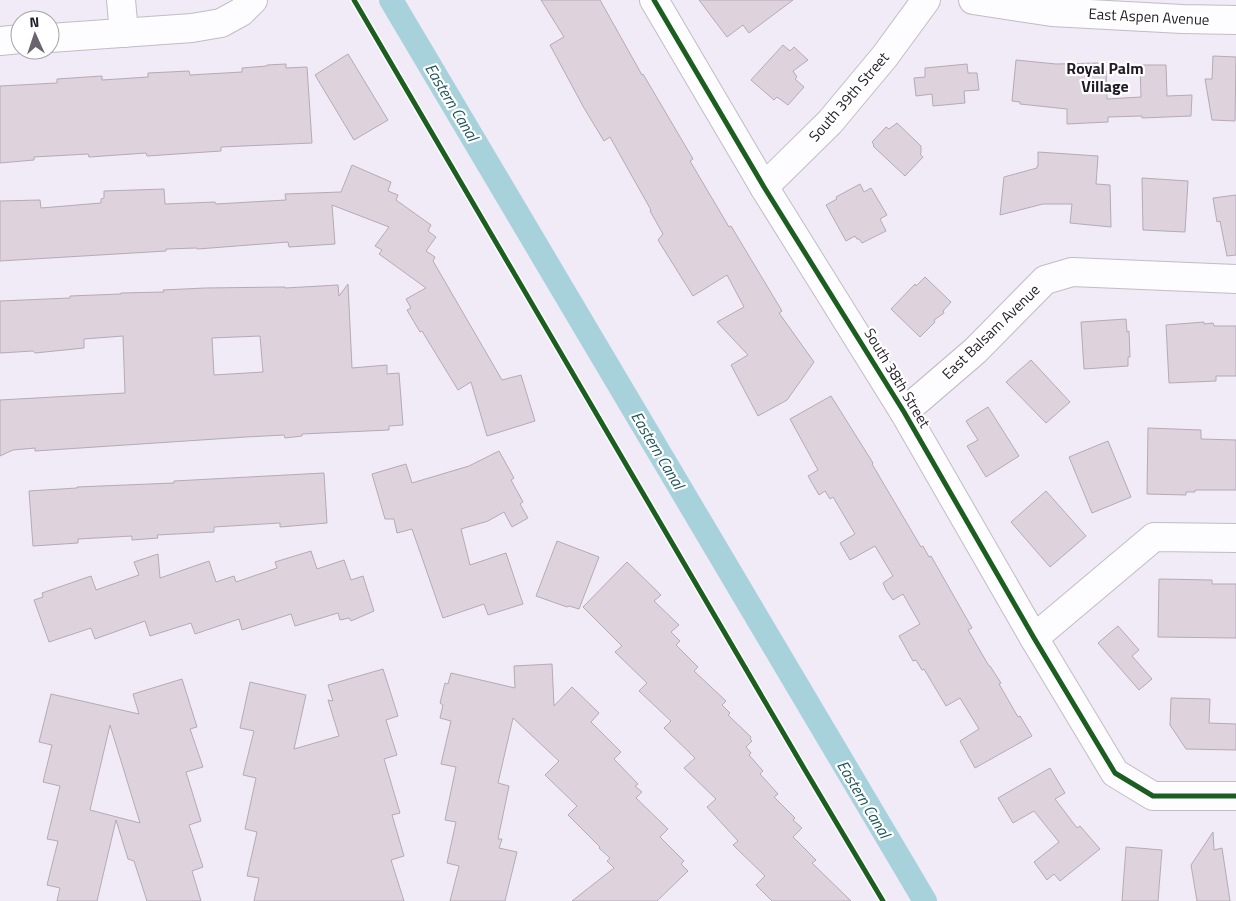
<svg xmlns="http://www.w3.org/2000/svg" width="1236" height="901" font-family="'Titillium Web',sans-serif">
<rect width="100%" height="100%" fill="#f1eaf7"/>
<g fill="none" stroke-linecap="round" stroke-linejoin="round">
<path stroke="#a7d2dc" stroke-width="24" d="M 391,0 L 925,901"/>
</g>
<g fill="#ded2dd" stroke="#b4abb4" fill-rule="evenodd">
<path d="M 541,0 L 600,0 L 642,75 L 643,74 L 693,159 L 690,161 L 729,227 L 731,226 L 782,311 L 779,313 L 814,362 L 787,400 L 758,416 L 731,365 L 748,355 L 717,322 L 744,307 L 727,275 L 693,296 L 658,240 L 663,234 L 650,211 L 651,210 L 610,137 L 604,141 L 584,108 L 550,45 L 564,37 Z"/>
<path d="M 699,0 L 793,0 L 749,33 L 743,25 L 727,37 Z"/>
<path d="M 783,45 L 790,51 L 794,47 L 808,60 L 793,71 L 797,77 L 795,79 L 804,87 L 788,105 L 777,97 L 774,100 L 751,80 Z"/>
<path d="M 348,54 L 388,120 L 354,140 L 315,75 Z"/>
<path d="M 1213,56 L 1236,57 L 1235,121 L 1212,120 L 1205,79 L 1212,79 Z"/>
<path d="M 1016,60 L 1056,64 L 1098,63 L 1098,72 L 1106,71 L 1107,99 L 1141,97 L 1140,65 L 1166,65 L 1167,96 L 1192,95 L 1191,116 L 1142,118 L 1142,116 L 1108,117 L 1108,122 L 1067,124 L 1067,109 L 1020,104 L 1020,102 L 1012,101 Z"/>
<path d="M 286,64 L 286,68 L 307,67 L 312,143 L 221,147 L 221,151 L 147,156 L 146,153 L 89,157 L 88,154 L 34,157 L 34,160 L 0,163 L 0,86 L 57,83 L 57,79 L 102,76 L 102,80 L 148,77 L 148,73 L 169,72 L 189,71 L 190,75 L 242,72 L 242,68 L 267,66 L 267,65 Z"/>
<path d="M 967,64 L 968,73 L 977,73 L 979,90 L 964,91 L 965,103 L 933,106 L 932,94 L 916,96 L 914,78 L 925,77 L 925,68 Z"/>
<path d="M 897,123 L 921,146 L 921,153 L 920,154 L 923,157 L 905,176 L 873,146 L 874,145 L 872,142 L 886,127 L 889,129 Z"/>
<path d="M 1038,152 L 1098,156 L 1096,184 L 1110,185 L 1111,227 L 1070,223 L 1072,204 L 1043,204 L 1000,215 L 1004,177 L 1037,168 L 1037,166 L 1038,166 Z"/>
<path d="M 352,165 L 391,182 L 388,191 L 398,195 L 396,200 L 431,225 L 428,231 L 436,237 L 426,251 L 435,257 L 433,261 L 502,380 L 521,375 L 535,421 L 487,436 L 471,382 L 458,390 L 422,331 L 420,332 L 407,310 L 411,308 L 406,299 L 426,288 L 379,254 L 382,250 L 375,246 L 389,227 L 332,205 L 335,244 L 289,247 L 288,242 L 198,249 L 196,248 L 166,249 L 166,251 L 0,261 L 0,201 L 40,200 L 41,208 L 101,203 L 101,199 L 104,198 L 104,191 L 164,189 L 165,204 L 215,202 L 216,204 L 286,200 L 285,194 L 341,192 Z"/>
<path d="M 1142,178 L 1188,181 L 1185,232 L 1143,230 Z"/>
<path d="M 860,184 L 864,192 L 871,188 L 887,215 L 880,219 L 886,231 L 862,243 L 859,239 L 857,239 L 855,236 L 846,241 L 826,205 L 837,199 L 836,197 Z"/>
<path d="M 1236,195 L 1236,255 L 1227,256 L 1220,221 L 1217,222 L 1213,198 Z"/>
<path d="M 925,277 L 951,302 L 943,311 L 944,313 L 934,320 L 935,322 L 920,337 L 891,309 L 915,284 L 916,286 Z"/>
<path d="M 348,284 L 352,368 L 387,365 L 387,374 L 399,373 L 403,425 L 389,426 L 389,430 L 302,434 L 302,436 L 285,438 L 284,435 L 246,437 L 35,451 L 35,448 L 13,450 L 0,456 L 0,400 L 125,393 L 123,336 L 84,339 L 84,348 L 35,353 L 33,351 L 0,353 L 0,301 L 70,298 L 70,296 L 121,294 L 121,293 L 164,292 L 163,290 L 205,288 L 285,287 L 285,288 L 338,285 L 339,296 ZM 260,336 L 263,372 L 214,375 L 212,338 Z"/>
<path d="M 1126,319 L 1127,332 L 1129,331 L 1130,357 L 1128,357 L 1128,366 L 1084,369 L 1081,322 Z"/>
<path d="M 1204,322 L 1204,324 L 1213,323 L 1214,326 L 1236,326 L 1236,376 L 1216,376 L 1216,381 L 1169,383 L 1166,325 Z"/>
<path d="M 1031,360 L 1070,402 L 1046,423 L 1006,382 Z"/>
<path d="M 831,396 L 873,463 L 872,464 L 921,547 L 923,546 L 929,557 L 931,556 L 972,628 L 968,630 L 989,666 L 990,666 L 1001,683 L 999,684 L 1018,717 L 1020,716 L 1032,736 L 975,768 L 960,741 L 979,729 L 960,698 L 946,706 L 924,669 L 922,670 L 916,660 L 913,661 L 899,636 L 920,624 L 903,594 L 893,600 L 886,590 L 883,583 L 893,576 L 875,546 L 850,560 L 840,543 L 855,534 L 833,497 L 830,499 L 825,491 L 819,495 L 808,476 L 818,470 L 790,419 Z"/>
<path d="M 988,407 L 1019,456 L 986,477 L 967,446 L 978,440 L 966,421 Z"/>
<path d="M 1148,428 L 1201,430 L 1201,439 L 1236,440 L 1236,490 L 1195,490 L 1195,492 L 1186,492 L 1186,495 L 1147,494 Z"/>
<path d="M 1108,441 L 1131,497 L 1092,513 L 1069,457 Z"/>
<path d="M 499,451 L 514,478 L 511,480 L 523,502 L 520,504 L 528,518 L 512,527 L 504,512 L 488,521 L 461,529 L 470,565 L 506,553 L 523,604 L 488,615 L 484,604 L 443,618 L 412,529 L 397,533 L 394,519 L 385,519 L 372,474 L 406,464 L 412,483 L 469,466 Z"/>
<path d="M 324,473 L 327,523 L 280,527 L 280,523 L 214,527 L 214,532 L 157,535 L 158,538 L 132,540 L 132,536 L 78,539 L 78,543 L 33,546 L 29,491 L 77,488 L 77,487 L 174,483 L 174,481 Z"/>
<path d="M 1046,491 L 1086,536 L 1050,567 L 1011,522 Z"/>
<path d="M 557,541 L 599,557 L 579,609 L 569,606 L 567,607 L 536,596 Z"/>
<path d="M 311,551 L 317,569 L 344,560 L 351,580 L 363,576 L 374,611 L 351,621 L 349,618 L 340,620 L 338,613 L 295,626 L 291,614 L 242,630 L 239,619 L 195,634 L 191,623 L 150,636 L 145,621 L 95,639 L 91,628 L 49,642 L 34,600 L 43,597 L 42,593 L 91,576 L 96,590 L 139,575 L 134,562 L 158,554 L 160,578 L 209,561 L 216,582 L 234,576 L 236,582 L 277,568 L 275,562 Z"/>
<path d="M 627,562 L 661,595 L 654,601 L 679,625 L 671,632 L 680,641 L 676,645 L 698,667 L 694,671 L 726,701 L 722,705 L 730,713 L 728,715 L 751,737 L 750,739 L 752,741 L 746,747 L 751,753 L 749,755 L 763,771 L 760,774 L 778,794 L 774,797 L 795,818 L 793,820 L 802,828 L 793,837 L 816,860 L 812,863 L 851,901 L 772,901 L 756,885 L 765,876 L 733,845 L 738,841 L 707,807 L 716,799 L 684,768 L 695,758 L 664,728 L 671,721 L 639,691 L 647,683 L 615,652 L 622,646 L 583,607 Z"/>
<path d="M 1159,579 L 1212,580 L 1212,584 L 1236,584 L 1236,638 L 1158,637 Z"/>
<path d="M 1118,626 L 1139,650 L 1132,656 L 1152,679 L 1139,690 L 1098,643 Z"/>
<path d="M 552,664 L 554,706 L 572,687 L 599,713 L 591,722 L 621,752 L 614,759 L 638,784 L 635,786 L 642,792 L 636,798 L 668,829 L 660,837 L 684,861 L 681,864 L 688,871 L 657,901 L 572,901 L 614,868 L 607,861 L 610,858 L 599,848 L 600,847 L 568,815 L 577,806 L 545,775 L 559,761 L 513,718 L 498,783 L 509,786 L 498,839 L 502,839 L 499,848 L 517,852 L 505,901 L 450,901 L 459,866 L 447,863 L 456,822 L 445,820 L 456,767 L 441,764 L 451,721 L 440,718 L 443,705 L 440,703 L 445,683 L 448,684 L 451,673 L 515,688 L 514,666 Z"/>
<path d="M 383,669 L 398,716 L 386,720 L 397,755 L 384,759 L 400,813 L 392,815 L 404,856 L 391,860 L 404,901 L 254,901 L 259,878 L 247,876 L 257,832 L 245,829 L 256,778 L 243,775 L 254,731 L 240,728 L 250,682 L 306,695 L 294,749 L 339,736 L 328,700 L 333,701 L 328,685 Z"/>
<path d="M 182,679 L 197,727 L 190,729 L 203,767 L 186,772 L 201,821 L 189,825 L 203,867 L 192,871 L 201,901 L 147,901 L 134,861 L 128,859 L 116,820 L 97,901 L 57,901 L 60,888 L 47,885 L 58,841 L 47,839 L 60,786 L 43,782 L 52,745 L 39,742 L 51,694 L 139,714 L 133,694 ZM 110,725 L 140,823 L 90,810 Z"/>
<path d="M 1171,698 L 1210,699 L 1209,723 L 1236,724 L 1236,750 L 1186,749 L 1170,725 Z"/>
<path d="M 1050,768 L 1065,793 L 1055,799 L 1077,828 L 1080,826 L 1100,849 L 1060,881 L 1054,874 L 1047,880 L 1034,862 L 1059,842 L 1034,811 L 1013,823 L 998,798 Z"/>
<path d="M 1213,832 L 1214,850 L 1222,848 L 1230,901 L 1197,901 L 1191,865 Z"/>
<path d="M 1126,847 L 1162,850 L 1158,901 L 1122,901 Z"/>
</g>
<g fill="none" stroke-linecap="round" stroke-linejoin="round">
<defs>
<g id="minor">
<path d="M 121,0 L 124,33"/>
<path d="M 654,0 L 764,187 L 904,412 L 1034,638 L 1115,773 L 1153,796 L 1236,796"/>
<path d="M 973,0 L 1052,12 L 1182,19 L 1236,20"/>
<path d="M 50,38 L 192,28 L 221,23 L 241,12 L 253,0"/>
<path d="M 0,41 L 20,39"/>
<path d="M 764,187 L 830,122 L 885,56 L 926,0"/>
<path d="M 904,412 L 975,351 L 1045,280 L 1072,272 L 1236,279"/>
<path d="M 1034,638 L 1154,537 L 1236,538"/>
</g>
</defs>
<use href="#minor" stroke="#c2bcc7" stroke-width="30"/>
<use href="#minor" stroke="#fdfcfe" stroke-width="28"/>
<defs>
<g id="cycleway">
<path d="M 354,0 L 805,770 L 883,901"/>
<path d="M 654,0 L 764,187 L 904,412 L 1034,638 L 1115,773 L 1153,796 L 1236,796"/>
</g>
</defs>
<use href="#cycleway" stroke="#fff" stroke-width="8"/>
<use href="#cycleway" stroke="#1b5e20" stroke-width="5"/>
</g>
<g text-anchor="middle" stroke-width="4.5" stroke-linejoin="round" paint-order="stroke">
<g font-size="15" fill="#221c26" stroke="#fff">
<text transform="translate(1149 17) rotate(3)" y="5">East Aspen Avenue</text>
<text transform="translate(849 97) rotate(-49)" y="5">South 39th Street</text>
<text transform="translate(991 332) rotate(-44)" y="5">East Balsam Avenue</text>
<text transform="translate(897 378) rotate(59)" y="5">South 38th Street</text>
</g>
<g font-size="16" font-weight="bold" fill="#221c26" stroke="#fff">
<text x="1105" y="74">Royal Palm<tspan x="1105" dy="18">Village</tspan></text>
</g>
<g font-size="16" font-style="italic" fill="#1d555b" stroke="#fff">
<text transform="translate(452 102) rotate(59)" y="6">Eastern Canal</text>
<text transform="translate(658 450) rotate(59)" y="6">Eastern Canal</text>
<text transform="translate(864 799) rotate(59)" y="6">Eastern Canal</text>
</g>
</g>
<g transform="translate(35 35) rotate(357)"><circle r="24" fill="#ffffff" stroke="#a7a4a8"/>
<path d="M0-4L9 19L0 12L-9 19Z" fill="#6a646f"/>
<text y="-8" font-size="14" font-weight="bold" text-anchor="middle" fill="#221c26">N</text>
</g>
</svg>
